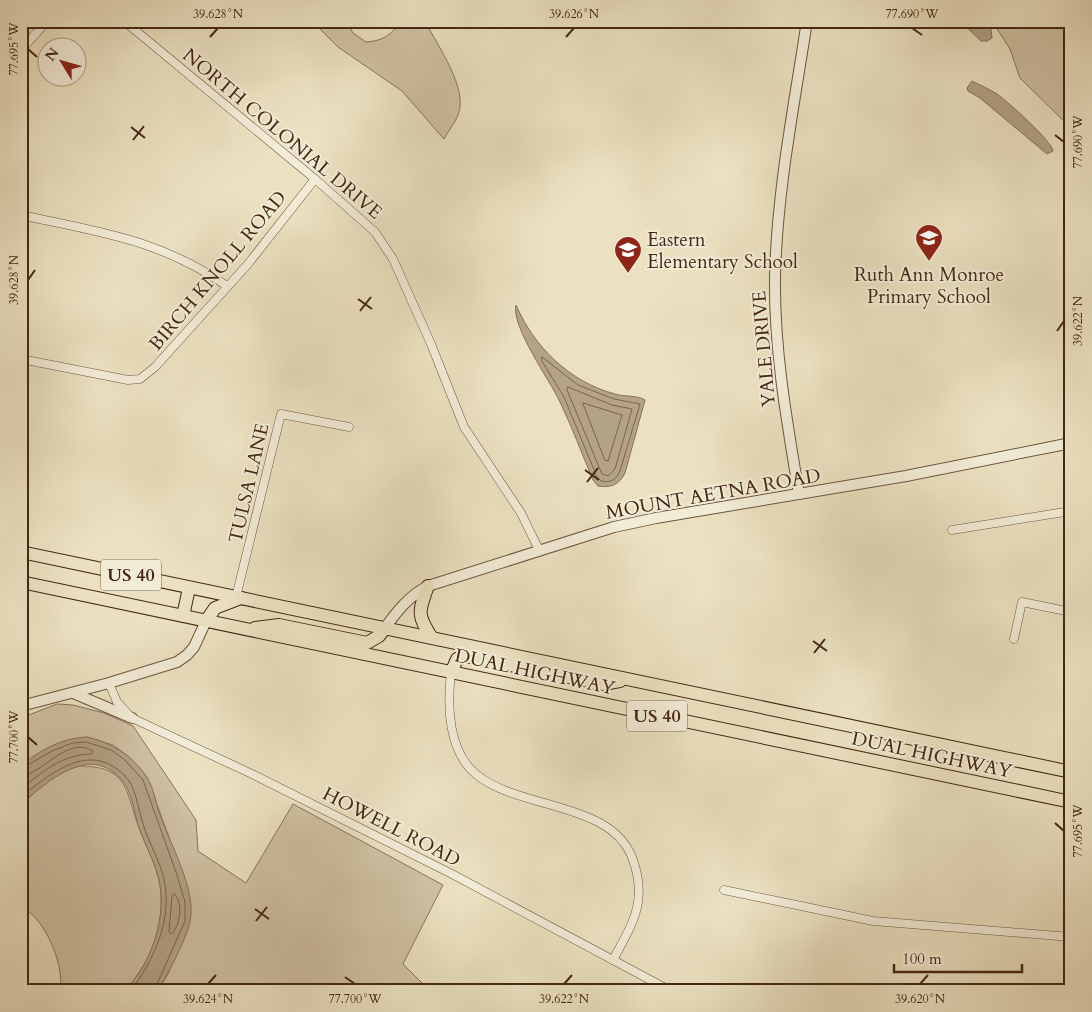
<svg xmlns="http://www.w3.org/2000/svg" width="1092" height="1012" font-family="Cardo,serif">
<rect width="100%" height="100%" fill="#ebe1c1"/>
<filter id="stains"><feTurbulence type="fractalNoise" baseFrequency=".004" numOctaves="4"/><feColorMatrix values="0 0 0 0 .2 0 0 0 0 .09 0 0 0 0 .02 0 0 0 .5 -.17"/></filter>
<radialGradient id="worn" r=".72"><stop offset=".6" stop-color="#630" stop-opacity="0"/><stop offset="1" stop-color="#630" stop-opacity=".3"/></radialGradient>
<g fill="#cfc1a3" stroke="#8a745a">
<path d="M 312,21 L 346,21 L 353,33 L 366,42 C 383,41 391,35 401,21 L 425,21 C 437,45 469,89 458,115 C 455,123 448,131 444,139 L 402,91 L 338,47 Z"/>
<path d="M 992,21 L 1071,21 L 1071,128 L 1020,78 L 1010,49 Z"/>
<path d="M 57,704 L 73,705 L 104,713 L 133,726 L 196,820 L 198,851 L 246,883 L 293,804 L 443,885 L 403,964 L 430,991 L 158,991 L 169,972 L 190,901 L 182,873 L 147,777 L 128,756 L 113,745 L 86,737 L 49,747 L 21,766 L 21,718 Z"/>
<path d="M 79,766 C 129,766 125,790 139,828 C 146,847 157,866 160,886 C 166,921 150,966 124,991 L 60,991 C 65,966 45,917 21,907 L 21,804 L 57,774 Z"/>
</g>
<g fill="#b3a286" stroke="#877158">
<path d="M 960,21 L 990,21 L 992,38 L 987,41 L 981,41 Z"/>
<path d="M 972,81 C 980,85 989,89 997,94 C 1007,101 1052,141 1053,151 L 1047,154 L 980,98 L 968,91 L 967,88 Z"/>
<path d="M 516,305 C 534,347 570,382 615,394 C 625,397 637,395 645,400 L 625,473 C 619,485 611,488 598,486 L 593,480 C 582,454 572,427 560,402 C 550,380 511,327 516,305 Z"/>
<path d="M 87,737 C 111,743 131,754 146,776 C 154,787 155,802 160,815 C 170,844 197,891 190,921 C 186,941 168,973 158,991 L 124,991 C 150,966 166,921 160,885 C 157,866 146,847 139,828 C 134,813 132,790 120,778 C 87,744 48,782 21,804 L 21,766 C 40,750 62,738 87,737 Z"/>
</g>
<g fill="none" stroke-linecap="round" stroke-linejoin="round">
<g stroke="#7c644c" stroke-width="1">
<path d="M 542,357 L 578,385 L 614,399 L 640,404 L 620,471 C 616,480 611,483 601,481 L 597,477 L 564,397 L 542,361 Z"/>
<path d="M 568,387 L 612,405 L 632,409 L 615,469 L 608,476 L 602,474 L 567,390 Z"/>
<path d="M 583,403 L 622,415 L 608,461 L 605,460 Z"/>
<path d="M 21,769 L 52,751 L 72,743 L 86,742 L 111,750 L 125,760 L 143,780 L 177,875 L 185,902 L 185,921 L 154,991"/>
<path d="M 21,776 C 43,774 68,735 93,751 L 91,754 C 61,755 44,771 21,789"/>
<path d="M 21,797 C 50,774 89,740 124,775 C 136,786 138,809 143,824 C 149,844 162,864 165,885 C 171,924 153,960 131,991"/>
<path d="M 174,894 C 184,901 180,927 171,934 L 169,932 L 172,896 Z"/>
</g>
<defs>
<g id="minor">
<path d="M 124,21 L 315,179 L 375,232 L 393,259 L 431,344 L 464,427 L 521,513 L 539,550"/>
<path d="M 21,50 L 47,21"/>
<path d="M 21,215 C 99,232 159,239 227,286"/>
<path d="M 21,359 L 128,380 L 140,379 L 155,367 L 248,264 L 315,179"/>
<path d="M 952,530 L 1071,511"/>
<path d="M 236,597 L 281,414 L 349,427"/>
<path d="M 1014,639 L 1022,602 L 1071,612"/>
<path d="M 451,673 C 447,706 448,752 477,775 C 520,810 613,801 633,860 C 648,902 632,924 613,960"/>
<path d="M 109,683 L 117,702 L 132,718 L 252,774 L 452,874 L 671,991"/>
<path d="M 724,890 L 873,921 L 1071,937"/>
</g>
<g id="tertiary">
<path d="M 799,494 C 787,422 774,350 775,277 C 777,191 794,106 807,21"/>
<path d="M 385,628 C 397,611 409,596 428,586 L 614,527 L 656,518 L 906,476 L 1071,443"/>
<path d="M 73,693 L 132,718"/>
<path d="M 21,706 L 109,683 L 177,662 L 187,655 L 194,647 L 206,621"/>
</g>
<g id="primary">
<path d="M 21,552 L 1071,772"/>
<path d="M 21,582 L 1071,802"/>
<path d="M 428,586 C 418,612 417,615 432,638"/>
<path d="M 183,616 L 189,588"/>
<path d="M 206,621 L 215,608 L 241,598"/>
<path d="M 255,628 L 279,625 L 367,643 L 379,636 L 385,628"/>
<path d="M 451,673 L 457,659 L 466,656 L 603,684 L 620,681"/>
</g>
</defs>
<use href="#minor" stroke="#6e563e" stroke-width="9"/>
<use href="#tertiary" stroke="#6e563e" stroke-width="12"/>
<use href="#primary" stroke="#452712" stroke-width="14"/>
<use href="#minor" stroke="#f2ecd7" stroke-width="8"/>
<use href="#tertiary" stroke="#f2ecd7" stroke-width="10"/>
<use href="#primary" stroke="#ebe1c1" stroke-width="12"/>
</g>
<path fill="none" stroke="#452712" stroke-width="2" d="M 912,28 L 922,35M 210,37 L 218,28M 566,37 L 574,28M 28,49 L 37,57M 131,127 L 145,138M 1055,135 L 1064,142M 133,140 L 144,126M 28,280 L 35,270M 358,299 L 372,309M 360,311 L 371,297M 1057,331 L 1064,321M 585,470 L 599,480M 587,482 L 598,468M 813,641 L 827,651M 814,653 L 825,639M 28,737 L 37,745M 1055,823 L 1064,831M 255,909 L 269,919M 256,921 L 267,907M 345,977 L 355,984M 208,984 L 216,975M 564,984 L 572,975M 920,984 L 928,975"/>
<defs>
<symbol id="school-pin" viewBox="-11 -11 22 30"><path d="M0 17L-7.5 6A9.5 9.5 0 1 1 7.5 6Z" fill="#8f2418" stroke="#f2ecd7"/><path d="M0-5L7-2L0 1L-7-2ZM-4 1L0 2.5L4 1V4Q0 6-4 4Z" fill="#fff"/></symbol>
</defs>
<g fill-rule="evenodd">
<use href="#school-pin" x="913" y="222" width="32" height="43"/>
<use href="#school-pin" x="612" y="234" width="32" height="43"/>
</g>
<g text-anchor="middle" stroke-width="4" stroke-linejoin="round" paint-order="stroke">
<g fill="#f2ecd7" stroke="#79624d" stroke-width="1">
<rect x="101" y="559.5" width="60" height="31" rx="4"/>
<rect x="627" y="700.5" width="60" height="31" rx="4"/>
</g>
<g font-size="18" font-weight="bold" fill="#452712">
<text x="131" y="581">US 40</text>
<text x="657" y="722">US 40</text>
</g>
<g font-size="19" fill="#452712" stroke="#f2ecd7">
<text transform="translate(283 133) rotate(40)" y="7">NORTH COLONIAL DRIVE</text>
<text transform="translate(217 270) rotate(-50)" y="7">BIRCH KNOLL ROAD</text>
<text transform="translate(763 349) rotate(-95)" y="7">YALE DRIVE</text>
<text transform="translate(248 483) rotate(-77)" y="7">TULSA LANE</text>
<text transform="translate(713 493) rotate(-10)" y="7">MOUNT AETNA ROAD</text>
<text transform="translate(535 671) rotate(12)" y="7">DUAL HIGHWAY</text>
<text transform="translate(932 754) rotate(12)" y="7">DUAL HIGHWAY</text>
<text transform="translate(392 826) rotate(27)" y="7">HOWELL ROAD</text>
</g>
<g font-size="19" fill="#452712" stroke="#f2ecd7" text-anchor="start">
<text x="647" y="246">Eastern<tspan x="647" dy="22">Elementary School</tspan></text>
<text x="929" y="281" text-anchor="middle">Ruth Ann Monroe<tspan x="929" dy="22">Primary School</tspan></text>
</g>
</g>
<rect width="1092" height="1012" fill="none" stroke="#ebe1c1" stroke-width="55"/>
<g transform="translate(62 62) rotate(307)"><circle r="24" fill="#f2ecd7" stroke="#ad9d88"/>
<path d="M0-4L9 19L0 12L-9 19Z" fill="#8f2418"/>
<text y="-8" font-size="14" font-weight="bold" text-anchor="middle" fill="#452712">N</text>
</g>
<path d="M894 964v8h128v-8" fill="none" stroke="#452712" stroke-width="2.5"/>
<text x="902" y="964" font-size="15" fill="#452712" stroke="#f2ecd7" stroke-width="4" paint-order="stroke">100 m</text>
<rect x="28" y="28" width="1036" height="956" fill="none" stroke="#452712" stroke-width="2"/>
<g font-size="12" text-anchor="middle" fill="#452712">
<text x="218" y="18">39.628°N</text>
<text x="574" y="18">39.626°N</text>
<text x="912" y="18">77.690°W</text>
<text transform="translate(14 49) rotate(-90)" y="4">77.695°W</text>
<text transform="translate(1078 142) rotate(-90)" y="4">77.690°W</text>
<text transform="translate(14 280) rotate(-90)" y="4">39.628°N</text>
<text transform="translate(1078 321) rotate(-90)" y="4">39.622°N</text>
<text transform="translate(14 737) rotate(-90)" y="4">77.700°W</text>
<text transform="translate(1078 831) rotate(-90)" y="4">77.695°W</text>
<text x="208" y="1003">39.624°N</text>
<text x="355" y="1003">77.700°W</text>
<text x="564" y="1003">39.622°N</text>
<text x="920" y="1003">39.620°N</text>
</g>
<rect width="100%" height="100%" filter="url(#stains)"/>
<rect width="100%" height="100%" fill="url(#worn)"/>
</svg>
